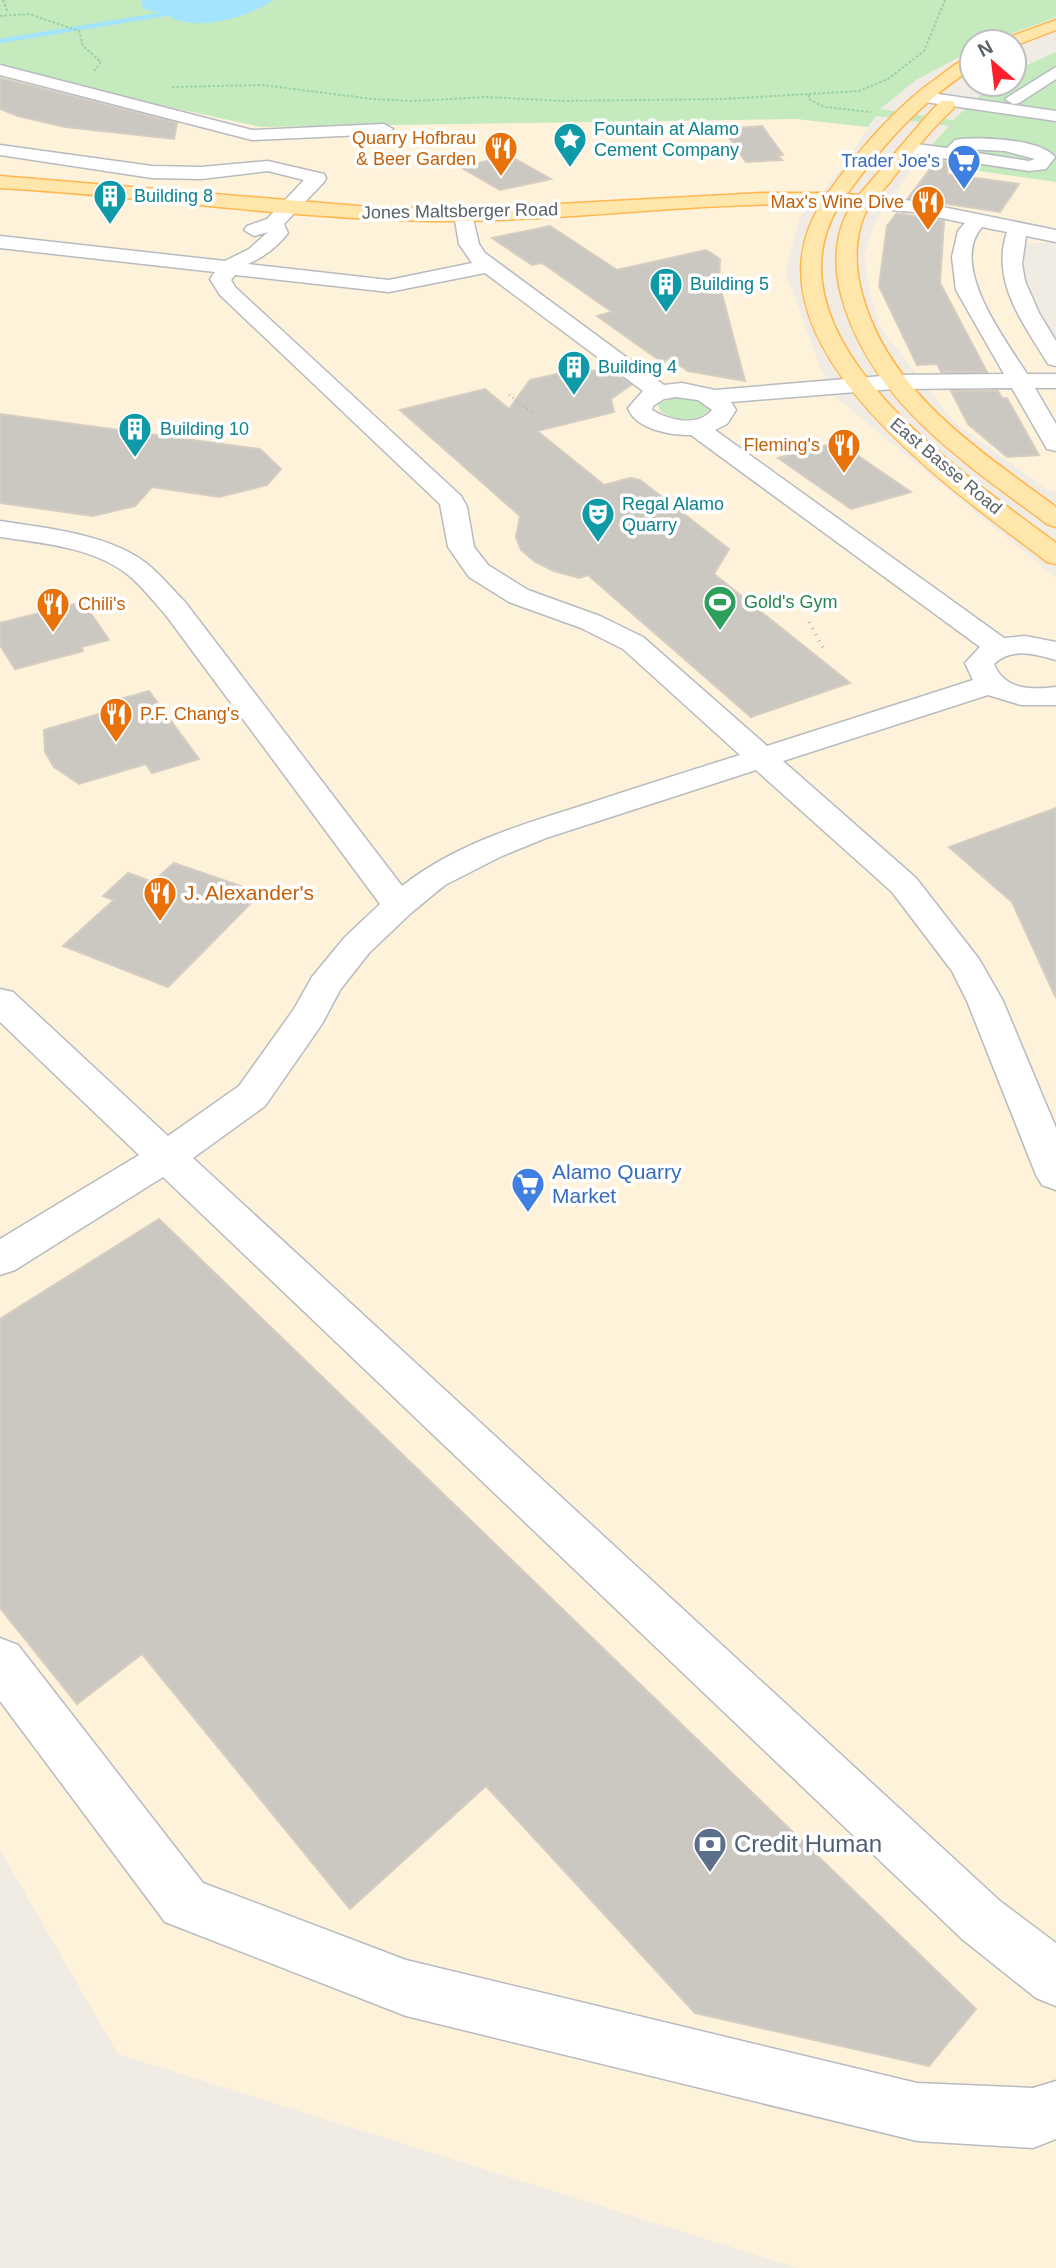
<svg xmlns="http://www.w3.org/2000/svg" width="1056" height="2268" font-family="Arial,sans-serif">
<rect width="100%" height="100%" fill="#f0ece4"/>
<g fill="#fff2da">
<path d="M 0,65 L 96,91 L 697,108 L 868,127 L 845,165 L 800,217 L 785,272 L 830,393 L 1056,578 L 1056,2268 L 798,2268 L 118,2054 L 0,1850 Z"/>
<path d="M 916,162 L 1056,182 L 1056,243 L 1018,243 L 1025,296 L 1056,342 L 1056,491 L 1048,490 L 954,422 L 880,327 L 870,293 L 864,255 L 875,223 Z"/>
</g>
<g fill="#c4eabe">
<path d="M 0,0 L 1056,0 L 1056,17 L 989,42 L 972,42 L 972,50 L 916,80 L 880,109 L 953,120 L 993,84 L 1014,84 L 1014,71 L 1056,52 L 1056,182 L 916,162 L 949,126 L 876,116 L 868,127 L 797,119 L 261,127 L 96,91 L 0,65 Z"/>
<path d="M 675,396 L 691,397 L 708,405 L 710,409 C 698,423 674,421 660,411 L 658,404 Z"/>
</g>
<path fill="#a5e4ff" d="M 141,0 L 274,0 C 251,15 209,29 180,21 C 174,20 170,16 165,14 C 158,12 150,11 143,9 Z"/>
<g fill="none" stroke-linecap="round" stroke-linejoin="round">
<path stroke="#a5e4ff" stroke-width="4.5" d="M 0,41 L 177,12"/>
</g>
<g fill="#cbc7c1" stroke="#d6cdc2" stroke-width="2">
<path d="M 0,78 L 177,123 L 174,139 L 65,127 L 18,116 L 0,109 Z"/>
<path d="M 762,126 L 783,155 L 778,155 L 782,160 L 746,162 L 723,129 Z"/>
<path d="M 510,156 L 551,179 L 500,190 L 460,167 Z"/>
<path d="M 937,160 L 948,162 L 947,174 L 1019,184 L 1000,212 L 908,198 Z"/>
<path d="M 897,213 L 944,221 L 940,283 L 987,372 L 941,372 L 937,364 L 917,365 L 879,286 L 887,226 Z"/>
<path d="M 550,226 L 617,270 L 706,250 L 720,259 L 719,283 L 745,381 L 688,371 L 669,358 L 663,363 L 597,316 L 612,312 L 542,263 L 532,265 L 492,238 Z"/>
<path d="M 580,369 L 614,373 L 631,385 L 611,399 L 614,412 L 537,431 L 604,485 L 630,478 L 640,480 L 729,549 L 714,574 L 850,683 L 751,717 L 588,575 L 579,578 L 554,571 L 535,562 L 521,550 L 516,537 L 520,516 L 400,410 L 485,389 L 509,409 L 530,380 Z"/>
<path d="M 951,391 L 998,391 L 1002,398 L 1007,398 L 1039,455 L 1007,457 L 968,424 Z"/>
<path d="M 0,414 L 260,449 L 281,469 L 267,485 L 219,497 L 152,487 L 135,506 L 93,516 L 0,503 Z"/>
<path d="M 838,442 L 911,492 L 851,509 L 778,458 Z"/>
<path d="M 83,602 L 109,640 L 81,647 L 83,651 L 15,669 L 0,645 L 0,623 Z"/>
<path d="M 149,691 L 199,759 L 152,773 L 146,764 L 79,784 L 54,767 L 45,752 L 44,730 L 109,711 L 103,704 Z"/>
<path d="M 1056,808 L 1056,998 L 1012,902 L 949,847 Z"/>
<path d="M 174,863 L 261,893 L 168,987 L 63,946 L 114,900 L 103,896 L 128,873 L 153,882 Z"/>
<path d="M 159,1219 L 976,2009 L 929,2066 L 695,2013 L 486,1786 L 350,1909 L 142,1654 L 77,1704 L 0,1608 L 0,1319 Z"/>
</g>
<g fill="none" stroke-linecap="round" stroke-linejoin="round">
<defs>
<g id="minor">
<path d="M 0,65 L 252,130 L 384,124 L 393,129 L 384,134 L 252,140 L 0,75 Z"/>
<path d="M 1056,67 L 1056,79 L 1019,103 L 1013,104 L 1005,99 Z"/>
<path d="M 924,92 L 1056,111 L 1056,121 L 918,101 L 916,97 L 918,93 Z"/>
<path d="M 961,139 C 983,137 1040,139 1055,157 L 1046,169 L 1029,171 L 908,153 L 899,148 L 908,143 L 947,148 L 955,140 ZM 966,149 L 1005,151 L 1035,159 L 1029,161 L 964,151 Z"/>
<path d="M 0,145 L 152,166 L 201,167 L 268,161 L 324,174 L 326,178 L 324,182 L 284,224 L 288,233 C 277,247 264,257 248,264 L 389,280 L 472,263 L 459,244 L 454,214 L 457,210 L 471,210 L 479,244 L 485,253 L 664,385 L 682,383 L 715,390 L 894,375 L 1004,374 L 956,290 L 952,257 L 958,231 L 965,223 L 913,212 L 864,207 L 857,205 L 855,201 L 857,197 L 864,195 L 913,201 L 1056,230 L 1056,242 L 1026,236 L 1022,264 L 1025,281 L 1039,313 L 1056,341 L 1056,366 L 1048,364 L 1045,359 C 1021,320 991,280 1007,232 L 982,227 C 948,266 1006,340 1027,374 L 1056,374 L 1056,388 L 1035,388 L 1056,424 L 1056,451 L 1047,449 L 1012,388 L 894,389 L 731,402 L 736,410 L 727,424 L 715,430 L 1004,638 L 1025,636 L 1056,642 L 1056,660 C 1034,654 1012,647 994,664 C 1004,690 1032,690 1056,687 L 1056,705 L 1021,705 L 988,695 L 783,761 L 916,878 L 979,959 L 1003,1001 L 1056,1128 L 1056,1190 L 1042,1185 L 1036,1175 L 967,1001 L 952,971 L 892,892 L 756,770 L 546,838 L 502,856 L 445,885 L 411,913 L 369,953 L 340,990 L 322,1024 L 265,1106 L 193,1158 L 1000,1901 L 1056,1943 L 1056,2006 L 1036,1998 L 962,1939 L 163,1177 L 15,1270 L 0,1275 L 0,1239 L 139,1155 L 0,1022 L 0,989 L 13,992 L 168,1136 L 239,1086 L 294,1009 L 312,977 L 345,937 L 380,904 L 165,614 C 153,601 141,585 127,574 C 92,547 42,543 0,537 L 0,521 C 45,528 109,534 146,563 C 160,574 172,589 185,602 L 402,886 C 455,844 523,824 587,804 C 638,787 689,771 740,755 L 623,649 L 581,628 L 509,602 L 469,577 L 448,547 L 440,504 L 220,295 L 210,279 L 215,272 L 0,248 L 0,236 L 225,261 L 249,249 L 268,232 L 254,236 L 244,230 L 247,226 L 267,219 L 304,180 L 268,171 L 201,179 L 152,178 L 0,155 ZM 485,273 L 643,391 L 628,408 C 636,430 671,435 691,435 L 980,647 L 965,663 L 973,680 L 767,746 L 643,637 L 600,616 L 528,590 L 488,565 L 474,547 L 467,507 L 461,496 L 235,287 L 231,280 L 235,275 L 389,292 ZM 676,397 L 698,400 L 712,410 C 698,427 670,421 652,410 L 653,406 L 664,399 Z"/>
<path d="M 0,1638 L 18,1645 L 203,1883 L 406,1960 L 917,2083 L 1033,2088 L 1056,2081 L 1056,2139 L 1033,2148 L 917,2141 L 406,2016 L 165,1922 L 0,1701 Z"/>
</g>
<g id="major">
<path d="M 1056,20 L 1056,30 L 1014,46 L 1014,42 L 1002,42 L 1004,39 Z"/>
<path d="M 972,57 L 972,69 C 920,102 883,145 847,194 L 859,195 L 932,110 L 941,101 L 953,101 L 955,105 L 953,109 C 929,131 910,156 890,182 C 881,193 870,202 864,216 C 854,240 855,269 862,294 C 889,393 978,449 1056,507 L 1056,527 L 1047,524 C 964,462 868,400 841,294 C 833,265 835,231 851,206 L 839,205 C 759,338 967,476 1056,543 L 1056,564 L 1047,562 C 955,491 734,342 821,204 C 692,202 563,222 434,221 C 289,219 145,196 0,188 L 0,176 L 382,208 L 503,207 L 762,193 L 828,193 C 860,149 895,107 940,76 C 949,69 960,60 972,57 Z"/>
</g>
</defs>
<use href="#minor" stroke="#b7bbc0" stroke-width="3"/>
<use href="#major" stroke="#ffb64e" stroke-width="3"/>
<g stroke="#99d1a1" stroke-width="2" stroke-dasharray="2.5 2" stroke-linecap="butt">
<path d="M 3,0 L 8,13"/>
<path d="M 0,16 L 29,14 L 79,31 L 83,46 L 101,62 L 94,71"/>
<path d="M 172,87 L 262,85 L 373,99 L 412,101 L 486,97 L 563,101 L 724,99 L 809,94 L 809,99 L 824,107 L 871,112"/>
<path d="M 809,94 L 859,91 L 888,79 L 924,51 L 945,0"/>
</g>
<use href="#minor" fill="#fff" fill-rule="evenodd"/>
<use href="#major" fill="#ffe6aa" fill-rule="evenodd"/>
<path stroke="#b4b5b6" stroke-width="2.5" stroke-dasharray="1 3.5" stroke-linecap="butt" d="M 509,395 L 534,414"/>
<path stroke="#b4b5b6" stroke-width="3.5" stroke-dasharray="1 6" stroke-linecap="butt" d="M 809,622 L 823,648"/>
</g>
<defs>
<symbol id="sight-pin" viewBox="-11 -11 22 30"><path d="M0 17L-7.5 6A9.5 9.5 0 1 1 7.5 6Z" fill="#0f9aa8" stroke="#fff"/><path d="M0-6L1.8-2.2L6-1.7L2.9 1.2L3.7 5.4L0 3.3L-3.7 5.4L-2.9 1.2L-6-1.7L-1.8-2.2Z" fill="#fff"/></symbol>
<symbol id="restaurant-pin" viewBox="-11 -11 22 30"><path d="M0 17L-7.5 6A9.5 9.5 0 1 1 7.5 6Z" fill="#e8710a" stroke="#fff"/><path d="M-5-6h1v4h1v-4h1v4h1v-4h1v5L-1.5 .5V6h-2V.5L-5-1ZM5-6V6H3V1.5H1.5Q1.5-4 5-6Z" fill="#fff"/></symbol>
<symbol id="supermarket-pin" viewBox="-11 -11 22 30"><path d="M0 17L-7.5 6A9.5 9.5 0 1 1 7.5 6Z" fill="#3f7fe0" stroke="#fff"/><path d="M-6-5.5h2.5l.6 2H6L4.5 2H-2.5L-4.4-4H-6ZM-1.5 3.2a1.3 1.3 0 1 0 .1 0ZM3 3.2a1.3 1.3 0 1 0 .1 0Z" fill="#fff"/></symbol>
<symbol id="building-pin" viewBox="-11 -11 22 30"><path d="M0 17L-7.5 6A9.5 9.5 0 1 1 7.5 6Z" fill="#0f9aa8" stroke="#fff"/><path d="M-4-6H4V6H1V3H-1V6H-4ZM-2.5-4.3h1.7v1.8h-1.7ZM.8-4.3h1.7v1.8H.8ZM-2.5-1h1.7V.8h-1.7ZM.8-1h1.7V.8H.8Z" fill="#fff"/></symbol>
<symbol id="theatre-pin" viewBox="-11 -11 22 30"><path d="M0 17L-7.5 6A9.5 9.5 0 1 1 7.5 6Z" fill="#0f9aa8" stroke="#fff"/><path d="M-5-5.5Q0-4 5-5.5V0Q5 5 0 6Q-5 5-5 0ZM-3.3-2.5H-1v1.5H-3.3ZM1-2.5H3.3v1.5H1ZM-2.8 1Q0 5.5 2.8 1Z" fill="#fff"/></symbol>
<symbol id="stadium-pin" viewBox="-11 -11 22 30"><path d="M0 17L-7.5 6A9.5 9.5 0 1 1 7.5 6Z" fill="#2e9e5b" stroke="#fff"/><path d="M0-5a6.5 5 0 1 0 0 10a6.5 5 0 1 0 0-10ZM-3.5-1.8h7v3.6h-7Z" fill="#fff"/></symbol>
<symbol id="bank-pin" viewBox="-11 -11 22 30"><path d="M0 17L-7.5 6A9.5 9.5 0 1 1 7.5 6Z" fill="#5c6f8a" stroke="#fff"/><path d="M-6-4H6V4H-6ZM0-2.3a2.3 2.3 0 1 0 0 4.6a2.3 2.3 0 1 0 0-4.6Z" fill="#fff"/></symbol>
</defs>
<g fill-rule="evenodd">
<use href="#sight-pin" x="551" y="120" width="38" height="52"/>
<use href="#restaurant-pin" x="482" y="129" width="38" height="52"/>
<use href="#supermarket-pin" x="945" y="142" width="38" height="52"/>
<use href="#building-pin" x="91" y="177" width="38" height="52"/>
<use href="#restaurant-pin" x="909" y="183" width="38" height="52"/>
<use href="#building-pin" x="647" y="265" width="38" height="52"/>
<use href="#building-pin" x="555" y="348" width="38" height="52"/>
<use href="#building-pin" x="116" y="410" width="38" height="52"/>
<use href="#restaurant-pin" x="825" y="426" width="38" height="52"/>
<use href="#theatre-pin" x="579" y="495" width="38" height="52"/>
<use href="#stadium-pin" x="701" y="583" width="38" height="52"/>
<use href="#restaurant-pin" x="34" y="585" width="38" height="52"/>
<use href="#restaurant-pin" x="97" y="695" width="38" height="52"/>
<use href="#restaurant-pin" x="141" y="874" width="38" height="52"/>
<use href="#supermarket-pin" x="509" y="1165" width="38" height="52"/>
<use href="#bank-pin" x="691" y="1825" width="38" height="52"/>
</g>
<g text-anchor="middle" stroke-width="7" stroke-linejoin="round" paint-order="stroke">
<g font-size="18" fill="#0d838f" stroke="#fff" text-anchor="start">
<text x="594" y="135">Fountain at Alamo<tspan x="594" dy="21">Cement Company</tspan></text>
<text x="134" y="202">Building 8</text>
<text x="690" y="290">Building 5</text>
<text x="598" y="373">Building 4</text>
<text x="160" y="435">Building 10</text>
<text x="622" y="510">Regal Alamo<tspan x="622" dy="21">Quarry</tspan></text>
</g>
<g font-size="18" fill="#c56008" stroke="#fff" text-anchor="end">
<text x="476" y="144">Quarry Hofbrau<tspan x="476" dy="21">&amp; Beer Garden</tspan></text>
<text x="904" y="208">Max's Wine Dive</text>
<text x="820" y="451">Fleming's</text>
<text x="78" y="610" text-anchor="start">Chili's</text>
<text x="140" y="720" text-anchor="start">P.F. Chang's</text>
</g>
<g font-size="18" fill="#366cbe" stroke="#fff" text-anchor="end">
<text x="940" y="167">Trader Joe's</text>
</g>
<g font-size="18" fill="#5c6266" stroke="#fff">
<text transform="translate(460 211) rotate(-1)" y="6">Jones Maltsberger Road</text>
<text transform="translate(946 466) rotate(40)" y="6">East Basse Road</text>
</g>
<g font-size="18" fill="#27864d" stroke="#fff" text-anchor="start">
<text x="744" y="608">Gold's Gym</text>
</g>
<g font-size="21" fill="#c56008" stroke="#fff" text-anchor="start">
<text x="184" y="900">J. Alexander's</text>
</g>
<g font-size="21" fill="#366cbe" stroke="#fff" text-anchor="start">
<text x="552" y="1179">Alamo Quarry<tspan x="552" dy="24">Market</tspan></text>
</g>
<g font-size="24" fill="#4e5e75" stroke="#fff" text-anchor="start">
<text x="734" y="1852">Credit Human</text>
</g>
</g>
<g transform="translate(993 63) rotate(332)"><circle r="33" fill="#ffffff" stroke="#bec0c2" stroke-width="2"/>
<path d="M0-5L12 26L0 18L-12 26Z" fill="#fb202c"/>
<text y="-10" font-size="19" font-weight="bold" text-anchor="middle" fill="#5c6266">N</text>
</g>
</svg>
